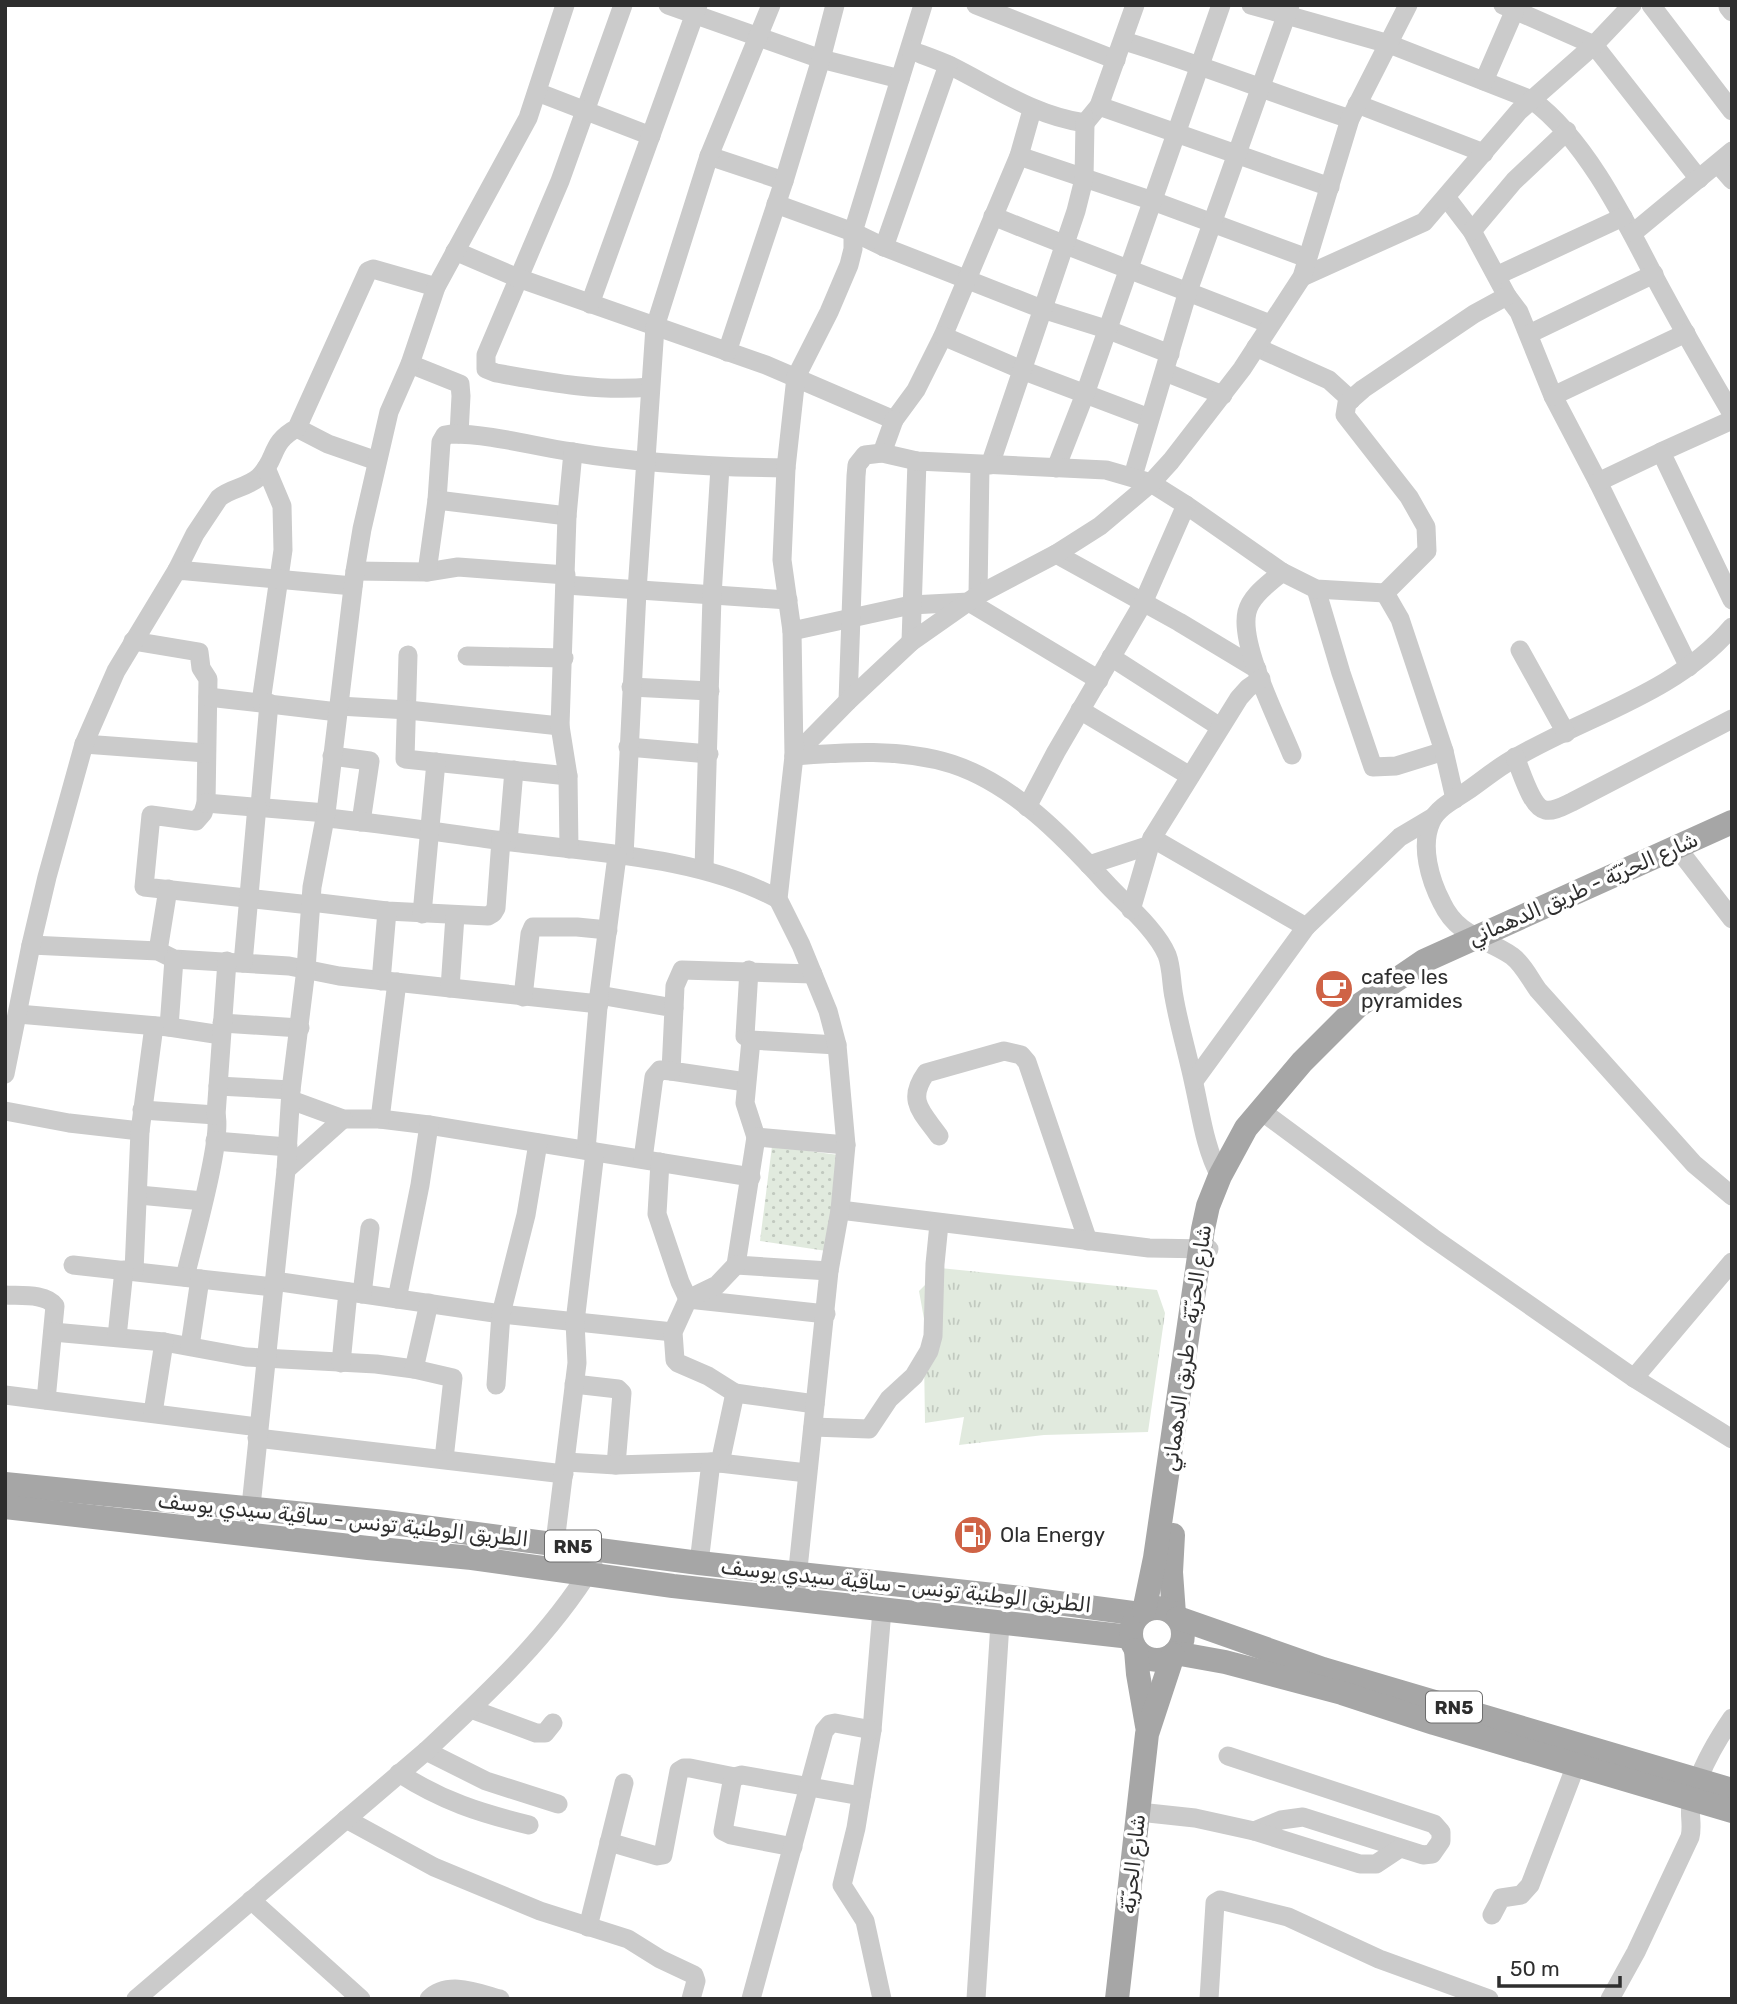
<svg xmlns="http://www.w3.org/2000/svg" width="1737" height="2004" font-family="Rubik,Cairo,sans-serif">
<defs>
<pattern id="grass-tufts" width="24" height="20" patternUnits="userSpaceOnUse" patternTransform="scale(1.75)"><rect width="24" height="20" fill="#e1eade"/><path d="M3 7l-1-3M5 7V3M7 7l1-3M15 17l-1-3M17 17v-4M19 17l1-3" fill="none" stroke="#c1c9bf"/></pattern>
<pattern id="park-dots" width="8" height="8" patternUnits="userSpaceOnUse" patternTransform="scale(1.75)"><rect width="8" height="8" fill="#e1eade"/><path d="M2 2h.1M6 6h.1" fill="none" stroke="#c1c9bf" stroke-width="1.8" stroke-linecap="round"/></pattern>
</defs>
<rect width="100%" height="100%" fill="#fff"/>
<path fill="url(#grass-tufts)" d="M 930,1267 L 1157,1290 L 1165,1313 L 1148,1432 L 1044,1435 L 959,1445 L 964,1417 L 925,1423 L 924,1356 L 926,1330 L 919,1291 L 926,1284 Z"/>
<path fill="url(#park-dots)" d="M 772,1146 L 846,1156 L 833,1252 L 760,1241 Z"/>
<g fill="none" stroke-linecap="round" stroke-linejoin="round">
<g stroke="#cbcbcb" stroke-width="19">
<path d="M 623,5 L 560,181 L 486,355 L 486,369 L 496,373 C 547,382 599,392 650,387"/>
<path d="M 668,5 L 821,59 L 900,79 L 923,5"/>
<path d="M 976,5 L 1116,60"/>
<path d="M 1251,5 L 1389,44 L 1532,100 C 1584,138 1623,216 1653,274 C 1678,321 1705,368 1732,414"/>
<path d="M 1503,5 L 1594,45 L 1699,179"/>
<path d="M 1651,5 L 1732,111"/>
<path d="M 1728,7 L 1732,12"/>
<path d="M 1124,41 C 1200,64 1274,94 1350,119"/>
<path d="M 910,50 C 923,55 938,60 951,66 C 995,88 1035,116 1085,123 L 1099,106 L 1135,5"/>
<path d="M 1484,81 L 1517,5"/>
<path d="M 537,92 L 651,136"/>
<path d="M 1357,104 L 1484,153"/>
<path d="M 1099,106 L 1330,187"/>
<path d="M 709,156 L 784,181"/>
<path d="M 1019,156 L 1153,201 L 1307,258"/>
<path d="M 1718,164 L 1732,180"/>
<path d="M 1446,197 L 1472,231 L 1507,296 L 1519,312 L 1553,396 L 1598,482 L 1689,667"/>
<path d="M 776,204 L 853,232 L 884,247 L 1042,309 L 1106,329 L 1170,354"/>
<path d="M 993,216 C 1085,254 1178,287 1270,324"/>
<path d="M 1472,231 L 1514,181 L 1567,131"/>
<path d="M 1633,233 L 1732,151"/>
<path d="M 884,247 L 948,65"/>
<path d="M 455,251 L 518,278 L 766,365 L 894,420 L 916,390 L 943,336 L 1019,156 L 1032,110"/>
<path d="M 1498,275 L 1623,217"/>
<path d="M 1302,277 L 1424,222 L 1519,111 L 1594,45 L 1632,5"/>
<path d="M 590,304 L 698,5"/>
<path d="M 1529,334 L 1654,274"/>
<path d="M 943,336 L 1022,370 L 1149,418"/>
<path d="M 1256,347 L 1329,380 L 1351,400"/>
<path d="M 727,352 L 784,181 L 821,59 L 835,5"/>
<path d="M 410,364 L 460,384 L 461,396 L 459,434"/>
<path d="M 1165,372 L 1223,395"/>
<path d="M 1553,396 L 1686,333"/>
<path d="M 1732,420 L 1661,452 L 1732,600"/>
<path d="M 297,428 L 328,444 L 377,461"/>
<path d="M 882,453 L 894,420"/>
<path d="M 990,465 L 1076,211 L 1084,179 L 1085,123"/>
<path d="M 1056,468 L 1085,394 L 1221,5"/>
<path d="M 1133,476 L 1188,291 L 1290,5"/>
<path d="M 1598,482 L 1661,452"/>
<path d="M 437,500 L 441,442 L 445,435 L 451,434 C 492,434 532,446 572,452 C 642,464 715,467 786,468"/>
<path d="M 1056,554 L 1179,622 L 1257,669"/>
<path d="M 177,570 L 195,534 L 219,498 C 230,488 247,488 259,477 C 278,458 269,443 297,428 L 368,271 L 373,269 L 436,287"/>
<path d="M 355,571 L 427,572 L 458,567 L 566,575"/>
<path d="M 427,572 L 437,500 L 567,516"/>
<path d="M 1282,572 C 1270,583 1251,595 1247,612 C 1239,645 1279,722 1292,755"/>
<path d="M 566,585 L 788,600"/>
<path d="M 1316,589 L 1341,673 L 1373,767 L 1396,766 L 1444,751"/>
<path d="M 1385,593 L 1400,619 L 1444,751 L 1455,799"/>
<path d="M 978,595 L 980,465"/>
<path d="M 1732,627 C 1675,694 1588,715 1515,758 C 1498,767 1483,780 1467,791 C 1455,799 1437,808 1431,822 C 1420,846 1430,880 1442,903 C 1458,937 1486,938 1512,956 C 1523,964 1530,979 1538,990 L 1694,1164 L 1732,1196"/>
<path d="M 792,631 L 911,605 L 969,602 L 1099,680"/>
<path d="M 133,641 L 199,652 L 201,668 L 208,679 L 206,803 L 203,813 L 196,821 L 151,815 L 144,887 L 310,905"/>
<path d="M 911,642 L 917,461"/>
<path d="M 1520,650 L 1566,733"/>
<path d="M 408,655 L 405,759 L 568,776"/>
<path d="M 467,656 L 564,658"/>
<path d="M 1111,657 L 1220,727"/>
<path d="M 631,687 L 710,691"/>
<path d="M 208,697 L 338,712"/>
<path d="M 848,701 L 856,476 L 857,465 L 865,455 L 882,453 L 917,461 L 1106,470 L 1151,483 L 1186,505 L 1282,572 L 1316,589 L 1385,593 L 1427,551 L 1426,527 L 1409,497 L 1345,415 L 1347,403 L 1363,389 L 1474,314 L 1507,296"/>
<path d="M 261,702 L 283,550 L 282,506 L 266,468"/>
<path d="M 339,706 L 408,710 L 560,726"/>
<path d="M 1080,710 L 1190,776"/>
<path d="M 84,744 L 206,753"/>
<path d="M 628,747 L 709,754"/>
<path d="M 332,756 L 370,761 L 361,822"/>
<path d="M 794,756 L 848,701 L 911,642 L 978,595 L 1056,554 L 1100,526 L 1151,483 L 1171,461 L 1242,369 L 1302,277 L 1350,119 L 1408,5"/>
<path d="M 794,756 C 846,752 901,748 952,764 C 1013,784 1063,836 1105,882 C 1124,903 1156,929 1167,955 C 1172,968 1171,983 1174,997 C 1179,1026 1188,1055 1194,1084 C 1201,1115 1205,1148 1220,1176"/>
<path d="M 1515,757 C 1521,770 1531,807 1545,810 C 1554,812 1565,805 1572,802 L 1732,719"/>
<path d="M 206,803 L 326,813"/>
<path d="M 260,806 L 269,703"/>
<path d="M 1027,807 L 1056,752 L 1143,603 L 1186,505"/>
<path d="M 326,818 C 388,824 450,834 512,842 C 598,853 701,857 778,899"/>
<path d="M 1152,838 L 1306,927 L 1400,837 L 1432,818"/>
<path d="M 508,842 L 514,770"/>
<path d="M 569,849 L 568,776 L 560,726 L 567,516 L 573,452"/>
<path d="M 624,856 L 637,591 L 655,327 L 709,156 L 771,5"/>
<path d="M 1685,858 L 1732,919"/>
<path d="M 1089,865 L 1150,845"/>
<path d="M 704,869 L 712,596 L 720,467"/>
<path d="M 311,902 L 387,911 L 488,916 L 493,913 L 496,908 L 501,840"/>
<path d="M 1131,910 L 1152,838 L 1239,698 L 1248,688 L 1261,679"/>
<path d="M 422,914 L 436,762"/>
<path d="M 31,945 L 158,951 L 174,959 L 289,966 L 339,976 L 599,1004"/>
<path d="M 158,951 L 168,889"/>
<path d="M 243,963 L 257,806"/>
<path d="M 749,970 L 745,1036 L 751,1040 L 837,1045"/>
<path d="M 381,981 L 387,911"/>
<path d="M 450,988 L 455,916"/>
<path d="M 599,995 L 674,1008 L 671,1071 L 746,1082"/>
<path d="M 523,997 L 530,934 L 533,927 L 577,927 L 608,930"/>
<path d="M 674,1008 L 675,986 L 682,970 L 813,974"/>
<path d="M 18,1014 L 169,1027 L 221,1035"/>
<path d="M 222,1023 L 300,1028"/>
<path d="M 169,1027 L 174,959"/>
<path d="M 751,1040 L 745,1103 L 756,1137"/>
<path d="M 5,1074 L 31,945 L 47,877 L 84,744 L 116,671 L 177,570 L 353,586"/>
<path d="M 1194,1081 L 1306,927"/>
<path d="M 218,1086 L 291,1090"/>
<path d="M 291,1100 L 343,1119 L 380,1119 L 429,1125 L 751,1177"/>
<path d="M 142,1110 L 216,1115 C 223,1138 192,1247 185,1277"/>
<path d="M 1260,1110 L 1433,1238 L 1634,1378 L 1732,1439"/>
<path d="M 5,1111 L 69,1123 L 140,1131"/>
<path d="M 216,1115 L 227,961"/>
<path d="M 380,1119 L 397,982"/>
<path d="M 939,1136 C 922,1112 906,1101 926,1073 L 1004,1051 L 1021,1055 L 1027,1062 L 1088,1241"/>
<path d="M 215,1141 L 288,1147"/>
<path d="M 586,1150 L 599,995 L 617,856"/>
<path d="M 643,1159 L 654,1077 L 660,1070 L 671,1071"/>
<path d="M 660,1162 L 657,1214 L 680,1282 L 688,1299 L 826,1314"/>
<path d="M 286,1170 L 343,1119"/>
<path d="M 139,1195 L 203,1201"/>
<path d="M 840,1210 L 1149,1248 L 1209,1249"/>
<path d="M 73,1265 L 273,1287"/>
<path d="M 134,1271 L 140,1131 L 154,1026"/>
<path d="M 829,1271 L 736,1265 L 756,1137 L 846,1145"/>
<path d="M 274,1281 L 501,1314 L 673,1332"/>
<path d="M 362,1294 L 370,1228"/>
<path d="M 5,1295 C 20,1296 46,1293 55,1306 L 46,1400"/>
<path d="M 397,1299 L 420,1185 L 429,1125"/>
<path d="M 53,1332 L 164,1342 L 246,1357 L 376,1364 L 414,1369 L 453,1378 L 444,1459"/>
<path d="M 117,1337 L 124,1270"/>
<path d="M 190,1346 L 200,1279"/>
<path d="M 341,1363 L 348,1292"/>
<path d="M 414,1369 L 429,1303"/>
<path d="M 1634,1378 L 1732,1262"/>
<path d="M 574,1384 L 618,1389 L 622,1393 L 616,1465"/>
<path d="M 496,1385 L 501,1314 L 526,1215 L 538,1143"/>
<path d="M 735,1393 L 708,1376 L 678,1363 L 675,1360 L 673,1332 L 688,1299 L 717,1285 L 736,1265"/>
<path d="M 5,1395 L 258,1427"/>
<path d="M 153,1413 L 164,1342"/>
<path d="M 813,1427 L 869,1429 L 889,1399 L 914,1376 L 929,1351 L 933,1336 L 935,1264 L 939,1224"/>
<path d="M 257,1438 L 564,1474"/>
<path d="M 566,1462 L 616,1465 L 711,1462 L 807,1473"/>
<path d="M 720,1463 L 735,1393 L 815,1404"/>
<path d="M 248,1535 L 286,1170 L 291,1090 L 306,969 L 312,887 L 326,813 L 355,571 L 362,529 L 389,412 L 410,364 L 436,287 L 528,118 L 565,5"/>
<path d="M 699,1563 L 711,1462"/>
<path d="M 552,1567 L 577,1363 L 575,1322 L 595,1152"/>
<path d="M 796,1588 L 829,1271 L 840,1210 L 846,1145 L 837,1045 L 828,1011 L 801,945 L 778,899 L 794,756 L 792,631 L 782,560 L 786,468 L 796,377 L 829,312 L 849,265 L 853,249 L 853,232 L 900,79"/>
<path d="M 882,1610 L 872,1730 L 856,1828 L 842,1885 L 865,1921 L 882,1999"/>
<path d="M 471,1709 L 536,1733 L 545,1733 L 553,1723"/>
<path d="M 426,1751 L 486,1781 L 558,1804"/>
<path d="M 399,1773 C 442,1801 480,1813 529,1825"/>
<path d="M 1139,1812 L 1195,1818 L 1254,1831 L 1281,1820 L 1303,1817 L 1423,1855 L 1432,1854 L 1441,1841 L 1441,1832 L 1434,1824 L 1228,1756"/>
<path d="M 346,1819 L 434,1867 L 540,1911 L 628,1939 L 660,1959 L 694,1975 L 696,1981 L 691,1999"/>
<path d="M 1254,1831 L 1360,1864 L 1376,1864 L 1400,1848"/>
<path d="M 609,1842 L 657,1856 L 663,1855 L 679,1771 L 684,1768 L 690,1768 L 735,1777"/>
<path d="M 793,1847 L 731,1835 L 723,1831 L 732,1782 L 735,1777 L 742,1775 L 861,1796"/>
<path d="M 251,1900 L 361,1999"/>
<path d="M 1492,1915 L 1501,1898 L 1521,1895 L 1530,1885 L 1576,1765"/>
<path d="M 588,1927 L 624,1783"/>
<path d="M 136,1999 L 426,1751 C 487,1694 549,1637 593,1565"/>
<path d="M 429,1999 C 448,1980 478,1993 500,1999"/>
<path d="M 751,1999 L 824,1731 L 830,1724 L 835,1723 L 872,1730"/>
<path d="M 976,1999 L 1000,1623"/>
<path d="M 1209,1999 L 1215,1903 L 1220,1900 L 1288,1917 L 1379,1959 L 1489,1999"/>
<path d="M 1610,1999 L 1636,1952 L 1690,1837 C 1693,1826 1689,1815 1691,1804 C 1697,1774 1715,1743 1732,1718"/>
</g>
<g stroke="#a6a6a6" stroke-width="24">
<path d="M 5,1484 L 385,1522 L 699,1563 L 1021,1598 L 1140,1614"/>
<path d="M 5,1507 L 368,1548 L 472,1558 L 673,1586 L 1131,1637"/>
<path d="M 1173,1535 L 1171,1572 L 1174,1614"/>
<circle cx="1157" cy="1634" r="26"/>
<path d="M 1144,1611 L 1155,1558 L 1203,1229 L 1208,1206 L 1220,1176 L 1246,1128 L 1302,1062 L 1358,1006 L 1424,961 L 1732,822"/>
<path d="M 1178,1618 L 1323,1669 L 1732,1790"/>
<path d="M 1136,1650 L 1138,1674 L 1147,1726"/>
<path d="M 1175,1653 L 1225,1662 L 1342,1693 L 1434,1723 L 1732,1811"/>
<path d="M 1117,1999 L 1147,1734 L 1173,1655"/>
</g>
</g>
<defs>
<symbol id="cafe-disc" viewBox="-11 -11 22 22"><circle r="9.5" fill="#cf6346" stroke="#fff"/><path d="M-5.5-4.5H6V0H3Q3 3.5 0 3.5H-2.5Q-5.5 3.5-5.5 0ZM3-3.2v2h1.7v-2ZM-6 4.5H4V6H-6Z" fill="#fff"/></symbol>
<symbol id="fuel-disc" viewBox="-11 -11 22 22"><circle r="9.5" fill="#cf6346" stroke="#fff"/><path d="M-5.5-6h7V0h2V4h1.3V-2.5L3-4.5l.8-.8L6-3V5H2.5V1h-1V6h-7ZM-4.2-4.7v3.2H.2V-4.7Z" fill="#fff"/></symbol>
</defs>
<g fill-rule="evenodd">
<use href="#cafe-disc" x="1312" y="967" width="44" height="44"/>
<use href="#fuel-disc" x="951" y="1513" width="44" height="44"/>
</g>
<g text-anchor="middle" stroke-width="7" stroke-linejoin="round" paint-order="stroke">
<g fill="#fff" stroke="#6d6d6d" stroke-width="2">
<rect x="545" y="1530.5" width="56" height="31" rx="5"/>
<rect x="1426" y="1691.5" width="56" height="31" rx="5"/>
</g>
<g font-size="19" font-weight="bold" fill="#2e2e2e">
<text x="573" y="1553">RN5</text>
<text x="1454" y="1714">RN5</text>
</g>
<g font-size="21" fill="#2e2e2e" stroke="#fff">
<text transform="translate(1583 889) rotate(-24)" y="7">شارع الحرّيّة - طريق الدهماني</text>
<text transform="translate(1187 1348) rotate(-82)" y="7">شارع الحرّيّة - طريق الدهماني</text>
<text transform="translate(343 1520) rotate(6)" y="7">الطريق الوطنية تونس - ساقية سيدي يوسف</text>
<text transform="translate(906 1586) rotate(6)" y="7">الطريق الوطنية تونس - ساقية سيدي يوسف</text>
<text transform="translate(1133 1864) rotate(-84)" y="7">شارع الحرّيّة</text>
</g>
<g font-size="21" fill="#2e2e2e" stroke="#fff" text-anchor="start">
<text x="1361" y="984">cafee les<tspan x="1361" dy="24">pyramides</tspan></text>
<text x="1000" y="1542">Ola Energy</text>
</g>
</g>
<rect width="1737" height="2004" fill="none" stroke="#2e2e2e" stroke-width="14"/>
<path d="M1499 1976v10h121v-10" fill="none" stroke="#2e2e2e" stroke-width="3.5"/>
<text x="1510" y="1976" font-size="21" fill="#2e2e2e" stroke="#ffffff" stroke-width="5" paint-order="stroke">50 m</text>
</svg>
